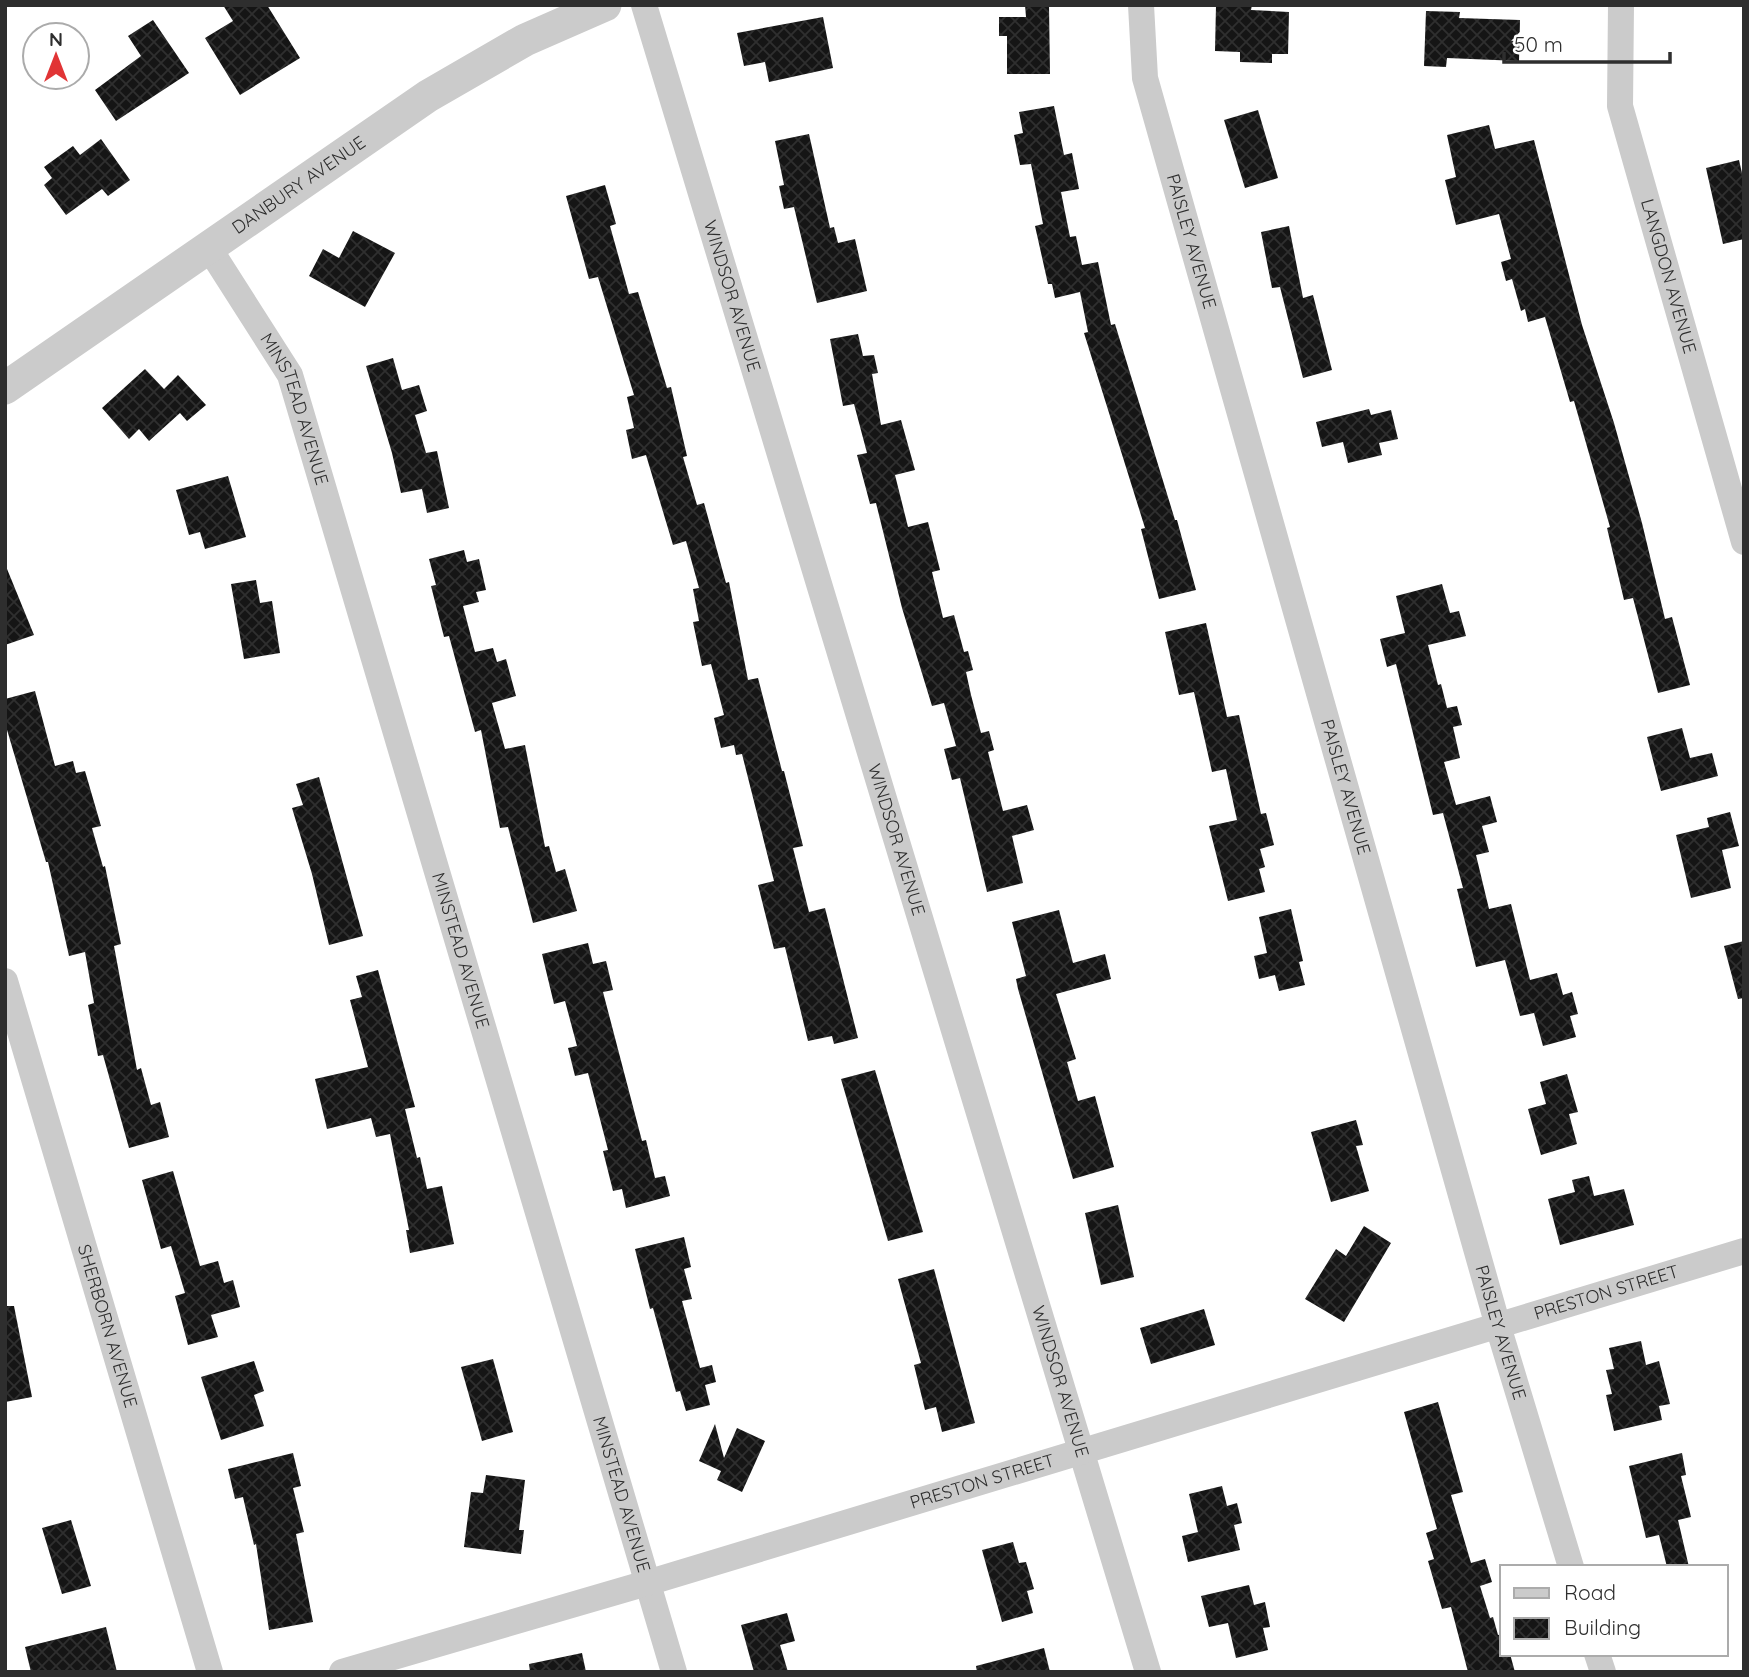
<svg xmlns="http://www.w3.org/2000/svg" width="1749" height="1677" font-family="Quicksand,sans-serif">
<defs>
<pattern id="building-cross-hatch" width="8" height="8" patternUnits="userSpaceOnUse" patternTransform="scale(1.75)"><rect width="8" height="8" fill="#151515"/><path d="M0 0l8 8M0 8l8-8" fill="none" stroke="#2f2f2f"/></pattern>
</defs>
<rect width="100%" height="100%" fill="#fff"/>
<g fill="url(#building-cross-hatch)">
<path d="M 223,5 L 267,5 L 300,58 L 240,95 L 205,38 L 233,21 Z"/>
<path d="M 1025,5 L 1049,5 L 1050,74 L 1007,74 L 1007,36 L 999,36 L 999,17 L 1026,17 Z"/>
<path d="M 1216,5 L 1252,5 L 1251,10 L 1289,12 L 1288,54 L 1272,54 L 1272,63 L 1240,62 L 1240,52 L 1215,51 Z"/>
<path d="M 1426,11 L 1460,12 L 1459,18 L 1520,20 L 1519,61 L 1447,58 L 1446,67 L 1424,66 Z"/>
<path d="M 823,17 L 833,68 L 769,82 L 765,62 L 744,66 L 737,33 Z"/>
<path d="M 153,20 L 189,73 L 116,121 L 95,90 L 141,56 L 128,36 Z"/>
<path d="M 1054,106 L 1064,155 L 1072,153 L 1079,189 L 1061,192 L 1070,237 L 1076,236 L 1082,265 L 1098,262 L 1111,325 L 1115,324 L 1175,520 L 1177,520 L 1196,590 L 1159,599 L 1141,529 L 1145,528 L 1084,333 L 1088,332 L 1080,292 L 1055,298 L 1052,284 L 1048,284 L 1035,226 L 1043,224 L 1031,164 L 1020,165 L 1014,135 L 1023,133 L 1019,112 Z"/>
<path d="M 1258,110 L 1278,178 L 1245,188 L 1224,120 Z"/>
<path d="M 1489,125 L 1495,149 L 1534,140 L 1582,325 L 1614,423 L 1642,523 L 1665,619 L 1672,617 L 1690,685 L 1658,693 L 1633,598 L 1624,600 L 1607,528 L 1610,527 L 1574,401 L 1570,402 L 1545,317 L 1528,322 L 1525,309 L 1521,311 L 1512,279 L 1506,281 L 1501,262 L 1511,259 L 1499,214 L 1456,225 L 1445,180 L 1456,177 L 1447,135 Z"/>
<path d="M 809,134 L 830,228 L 834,227 L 838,243 L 855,239 L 867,291 L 817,303 L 794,207 L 784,209 L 779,186 L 784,185 L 775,141 Z"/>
<path d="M 101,139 L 130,180 L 108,196 L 102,189 L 66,215 L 44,185 L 52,178 L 44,167 L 73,146 L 80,155 Z"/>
<path d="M 1739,160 L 1744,182 L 1744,239 L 1723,244 L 1706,168 Z"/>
<path d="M 605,185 L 616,224 L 610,226 L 629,294 L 638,292 L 667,388 L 671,387 L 687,456 L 683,457 L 697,505 L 704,503 L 726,583 L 729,582 L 748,680 L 758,678 L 782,771 L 784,771 L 803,846 L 793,848 L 809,912 L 825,908 L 858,1038 L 834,1044 L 832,1036 L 808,1041 L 785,947 L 774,949 L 758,885 L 774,881 L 742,754 L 736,755 L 734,745 L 721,748 L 714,718 L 724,715 L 711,664 L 702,666 L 693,622 L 699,621 L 693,589 L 699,588 L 686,541 L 673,545 L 646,455 L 632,459 L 626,430 L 634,428 L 627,397 L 634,395 L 598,277 L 589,279 L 566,196 Z"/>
<path d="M 1289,226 L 1303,298 L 1313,295 L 1332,370 L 1303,378 L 1280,287 L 1272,288 L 1261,232 Z"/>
<path d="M 353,231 L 395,253 L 365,307 L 309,276 L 323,249 L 339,258 Z"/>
<path d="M 858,334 L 863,356 L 874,355 L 878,373 L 872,374 L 881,425 L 901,420 L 915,470 L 895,475 L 908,527 L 928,522 L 940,570 L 932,572 L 943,618 L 954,615 L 964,652 L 968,651 L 973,670 L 966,672 L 971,695 L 981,733 L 989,731 L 994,750 L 988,752 L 1003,811 L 1027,805 L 1034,830 L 1012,836 L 1023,883 L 987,892 L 960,778 L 952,780 L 944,749 L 956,746 L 944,703 L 932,706 L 902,608 L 876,503 L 870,504 L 857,455 L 867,453 L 854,404 L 843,406 L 830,339 Z"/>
<path d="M 393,358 L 402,390 L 419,385 L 427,411 L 415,415 L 426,453 L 437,451 L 449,508 L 427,513 L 422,489 L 401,493 L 392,453 L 366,366 Z"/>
<path d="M 145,369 L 164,389 L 178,375 L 206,405 L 187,421 L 180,413 L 149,441 L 139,429 L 129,439 L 102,408 Z"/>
<path d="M 1369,409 L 1371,415 L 1391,410 L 1398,439 L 1379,443 L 1382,455 L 1348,463 L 1343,442 L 1322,447 L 1316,422 Z"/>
<path d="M 228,476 L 246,537 L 205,549 L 200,532 L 189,535 L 176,490 Z"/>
<path d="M 464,550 L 467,562 L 479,559 L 486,590 L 476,592 L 479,602 L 463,606 L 475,652 L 493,648 L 497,662 L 506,659 L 516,696 L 492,703 L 505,749 L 525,745 L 545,847 L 549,846 L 556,872 L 565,869 L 577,911 L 533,923 L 508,827 L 500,828 L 481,730 L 475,732 L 449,636 L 444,637 L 431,586 L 436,585 L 429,559 Z"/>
<path d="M 5,564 L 34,635 L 5,645 Z"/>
<path d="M 256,580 L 260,603 L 272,601 L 280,653 L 244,659 L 231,584 Z"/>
<path d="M 1442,584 L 1450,613 L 1459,611 L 1466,636 L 1428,645 L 1438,685 L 1441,684 L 1447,708 L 1457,706 L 1462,725 L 1453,727 L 1460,758 L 1444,762 L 1456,805 L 1490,796 L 1497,822 L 1482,826 L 1489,852 L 1476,855 L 1489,909 L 1511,904 L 1530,980 L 1557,973 L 1563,995 L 1572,992 L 1578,1014 L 1570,1016 L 1576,1037 L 1543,1046 L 1534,1013 L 1520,1016 L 1505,960 L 1476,967 L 1457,889 L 1463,888 L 1443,813 L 1433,815 L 1396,664 L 1387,667 L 1380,639 L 1405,633 L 1396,596 Z"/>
<path d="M 1206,623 L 1227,717 L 1239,715 L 1261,814 L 1266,813 L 1274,845 L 1260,849 L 1265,867 L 1259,869 L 1265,892 L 1228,901 L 1209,826 L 1237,820 L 1226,769 L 1212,772 L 1194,692 L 1179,695 L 1165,632 Z"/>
<path d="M 35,691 L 55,766 L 73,761 L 76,773 L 85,771 L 101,826 L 92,828 L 103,867 L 105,866 L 121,944 L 114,946 L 137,1070 L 141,1068 L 151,1105 L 160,1102 L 169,1137 L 129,1148 L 103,1055 L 98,1056 L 88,1005 L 94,1003 L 85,952 L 69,956 L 48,862 L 46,862 L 5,723 L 5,699 Z"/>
<path d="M 1682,728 L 1690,758 L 1712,753 L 1718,776 L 1661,791 L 1647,737 Z"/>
<path d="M 319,777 L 363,936 L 329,945 L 312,874 L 292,808 L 303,805 L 296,784 Z"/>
<path d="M 1730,812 L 1739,846 L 1722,850 L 1731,888 L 1691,898 L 1676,835 L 1709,827 L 1707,818 Z"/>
<path d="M 1291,909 L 1303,961 L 1299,962 L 1305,985 L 1279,991 L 1275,975 L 1259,979 L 1254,956 L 1267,953 L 1259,917 Z"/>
<path d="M 1059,910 L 1073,963 L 1105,954 L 1111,979 L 1056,994 L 1076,1059 L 1067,1062 L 1078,1101 L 1095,1096 L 1114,1167 L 1073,1179 L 1018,989 L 1016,979 L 1026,976 L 1012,922 Z"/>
<path d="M 1744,941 L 1744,998 L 1738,999 L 1724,946 Z"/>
<path d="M 588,943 L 593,964 L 606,961 L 613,990 L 603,992 L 642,1141 L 646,1140 L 655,1178 L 665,1176 L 670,1196 L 626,1208 L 622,1189 L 613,1191 L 603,1151 L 608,1150 L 588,1073 L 575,1076 L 568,1048 L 577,1046 L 565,1001 L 554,1004 L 542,954 Z"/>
<path d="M 378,970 L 415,1107 L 405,1109 L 417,1158 L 420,1157 L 427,1189 L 442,1186 L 454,1244 L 410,1253 L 406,1230 L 409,1230 L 390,1134 L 376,1137 L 371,1118 L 327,1129 L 315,1079 L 368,1067 L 350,1000 L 362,997 L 356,976 Z"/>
<path d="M 875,1070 L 923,1232 L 888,1241 L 841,1079 Z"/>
<path d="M 1567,1074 L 1578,1112 L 1569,1114 L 1577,1144 L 1541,1155 L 1528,1109 L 1546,1104 L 1540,1082 Z"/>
<path d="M 1356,1120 L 1363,1145 L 1356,1146 L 1369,1191 L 1331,1202 L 1311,1132 Z"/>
<path d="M 173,1171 L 200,1266 L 218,1261 L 224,1283 L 233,1280 L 240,1307 L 211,1315 L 218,1337 L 188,1345 L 175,1296 L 185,1293 L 171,1246 L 161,1249 L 142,1180 Z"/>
<path d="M 1589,1176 L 1594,1196 L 1624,1189 L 1634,1225 L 1560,1245 L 1548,1199 L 1575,1192 L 1572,1180 Z"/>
<path d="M 1118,1205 L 1134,1277 L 1101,1285 L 1085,1213 Z"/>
<path d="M 1364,1226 L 1391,1243 L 1344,1322 L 1305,1299 L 1336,1249 L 1346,1256 Z"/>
<path d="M 684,1237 L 691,1267 L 684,1269 L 692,1299 L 682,1301 L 700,1368 L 712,1365 L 716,1382 L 705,1385 L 710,1405 L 686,1411 L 680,1391 L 676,1392 L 653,1308 L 650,1309 L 635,1249 Z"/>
<path d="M 934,1269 L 975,1423 L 942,1432 L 936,1407 L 925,1410 L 914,1365 L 921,1363 L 898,1279 Z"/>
<path d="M 5,1306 L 14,1306 L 32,1397 L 5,1402 Z"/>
<path d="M 1204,1309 L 1215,1345 L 1151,1364 L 1140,1328 Z"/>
<path d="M 1641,1341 L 1646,1365 L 1659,1361 L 1670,1404 L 1659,1406 L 1662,1420 L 1614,1431 L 1606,1395 L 1612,1394 L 1606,1370 L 1614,1369 L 1609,1348 Z"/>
<path d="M 493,1359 L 513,1432 L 482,1441 L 461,1367 Z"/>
<path d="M 254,1361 L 264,1391 L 254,1395 L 264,1426 L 221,1440 L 201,1377 Z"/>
<path d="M 1438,1402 L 1463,1492 L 1451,1495 L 1471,1563 L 1485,1559 L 1492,1582 L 1480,1586 L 1490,1618 L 1493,1617 L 1498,1635 L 1502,1634 L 1502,1654 L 1510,1654 L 1515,1672 L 1468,1672 L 1451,1607 L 1442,1609 L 1428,1561 L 1434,1559 L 1426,1533 L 1437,1529 L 1404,1412 Z"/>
<path d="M 715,1424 L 724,1458 L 737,1428 L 765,1441 L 742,1492 L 717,1480 L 721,1471 L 699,1461 Z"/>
<path d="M 293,1453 L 301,1486 L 293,1488 L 304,1532 L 296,1534 L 313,1622 L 269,1630 L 256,1544 L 254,1545 L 243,1497 L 235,1499 L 228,1469 Z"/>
<path d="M 1682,1453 L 1686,1475 L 1681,1476 L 1691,1517 L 1678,1520 L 1689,1567 L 1667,1567 L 1659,1535 L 1646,1538 L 1629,1466 Z"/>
<path d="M 486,1475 L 525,1480 L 519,1530 L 524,1530 L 521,1554 L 464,1547 L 471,1492 L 483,1493 Z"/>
<path d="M 1222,1486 L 1227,1506 L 1237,1503 L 1242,1523 L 1234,1525 L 1240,1550 L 1188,1562 L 1182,1536 L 1198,1532 L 1189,1494 Z"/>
<path d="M 71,1520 L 91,1586 L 62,1594 L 42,1528 Z"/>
<path d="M 1013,1542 L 1019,1563 L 1026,1562 L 1034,1589 L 1027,1591 L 1033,1613 L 1002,1622 L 982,1550 Z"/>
<path d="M 1249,1585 L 1254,1605 L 1265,1602 L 1270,1627 L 1263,1628 L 1268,1650 L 1236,1658 L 1228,1623 L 1209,1627 L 1201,1596 Z"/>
<path d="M 787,1613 L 795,1641 L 780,1645 L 788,1672 L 754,1672 L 741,1625 Z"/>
<path d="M 106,1627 L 117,1672 L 31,1672 L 25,1647 Z"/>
<path d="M 1044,1648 L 1050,1672 L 977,1672 L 976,1666 Z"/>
<path d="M 582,1653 L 586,1672 L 530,1672 L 529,1664 Z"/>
</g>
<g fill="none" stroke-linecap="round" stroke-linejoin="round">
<g stroke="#cbcbcb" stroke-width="26">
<path id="s1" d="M 644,5 L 1148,1672"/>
<path id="s2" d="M 1141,5 L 1145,78 L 1498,1326 L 1571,1567"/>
<path id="s3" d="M 1621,5 L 1620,106 L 1744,542"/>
<path id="s4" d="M 209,248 L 290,375 L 674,1672"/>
<path id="s5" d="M 5,981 L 210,1672"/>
<path d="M 1597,1654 L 1603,1672"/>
<path id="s6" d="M 342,1672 L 647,1583 L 1744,1251"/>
</g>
<path stroke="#cbcbcb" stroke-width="33" id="s7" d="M 5,388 L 428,96 L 525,40 L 605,5"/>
</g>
<g text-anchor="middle" stroke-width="7" stroke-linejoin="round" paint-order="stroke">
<g font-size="18" fill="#2e2e2e" stroke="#fff">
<text dy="6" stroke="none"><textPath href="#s7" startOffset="357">DANBURY AVENUE</textPath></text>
<text dy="6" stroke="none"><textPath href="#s2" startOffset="243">PAISLEY AVENUE</textPath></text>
<text dy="6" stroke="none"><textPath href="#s3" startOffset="278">LANGDON AVENUE</textPath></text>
<text dy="6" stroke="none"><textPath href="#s1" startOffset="304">WINDSOR AVENUE</textPath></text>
<text dy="6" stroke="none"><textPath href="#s4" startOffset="184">MINSTEAD AVENUE</textPath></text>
<text dy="6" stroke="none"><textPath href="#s2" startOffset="810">PAISLEY AVENUE</textPath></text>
<text dy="6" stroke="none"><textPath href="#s1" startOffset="872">WINDSOR AVENUE</textPath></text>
<text dy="6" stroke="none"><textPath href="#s4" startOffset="751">MINSTEAD AVENUE</textPath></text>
<text dy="6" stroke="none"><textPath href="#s6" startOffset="1320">PRESTON STREET</textPath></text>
<text dy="6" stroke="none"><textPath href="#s5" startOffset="360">SHERBORN AVENUE</textPath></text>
<text dy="6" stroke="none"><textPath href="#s2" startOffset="1377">PAISLEY AVENUE</textPath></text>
<text dy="6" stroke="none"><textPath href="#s1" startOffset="1438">WINDSOR AVENUE</textPath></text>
<text dy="6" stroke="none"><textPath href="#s6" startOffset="668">PRESTON STREET</textPath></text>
<text dy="6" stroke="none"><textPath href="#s4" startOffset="1318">MINSTEAD AVENUE</textPath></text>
</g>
</g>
<rect width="1749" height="1677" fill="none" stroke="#2e2e2e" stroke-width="14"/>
<rect x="1500" y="1565" width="228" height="91" fill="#ffffff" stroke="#ababab" stroke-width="2"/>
<rect x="1514" y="1588" width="35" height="10" fill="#cbcbcb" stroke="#ababab" stroke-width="2"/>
<text x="1564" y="1600" font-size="21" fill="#2e2e2e">Road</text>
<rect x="1514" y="1618" width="35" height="21" fill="url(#building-cross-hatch)" stroke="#ababab" stroke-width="2"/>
<text x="1564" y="1635" font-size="21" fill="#2e2e2e">Building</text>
<g transform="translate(56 56)"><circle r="33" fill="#ffffff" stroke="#ababab" stroke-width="2"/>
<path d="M0-5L12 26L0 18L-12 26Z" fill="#e13435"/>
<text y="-10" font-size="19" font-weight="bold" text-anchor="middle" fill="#2e2e2e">N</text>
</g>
<path d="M1504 52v10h166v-10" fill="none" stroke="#2e2e2e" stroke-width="3.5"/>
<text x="1514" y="52" font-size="21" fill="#2e2e2e" stroke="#ffffff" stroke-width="5" paint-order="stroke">50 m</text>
</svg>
